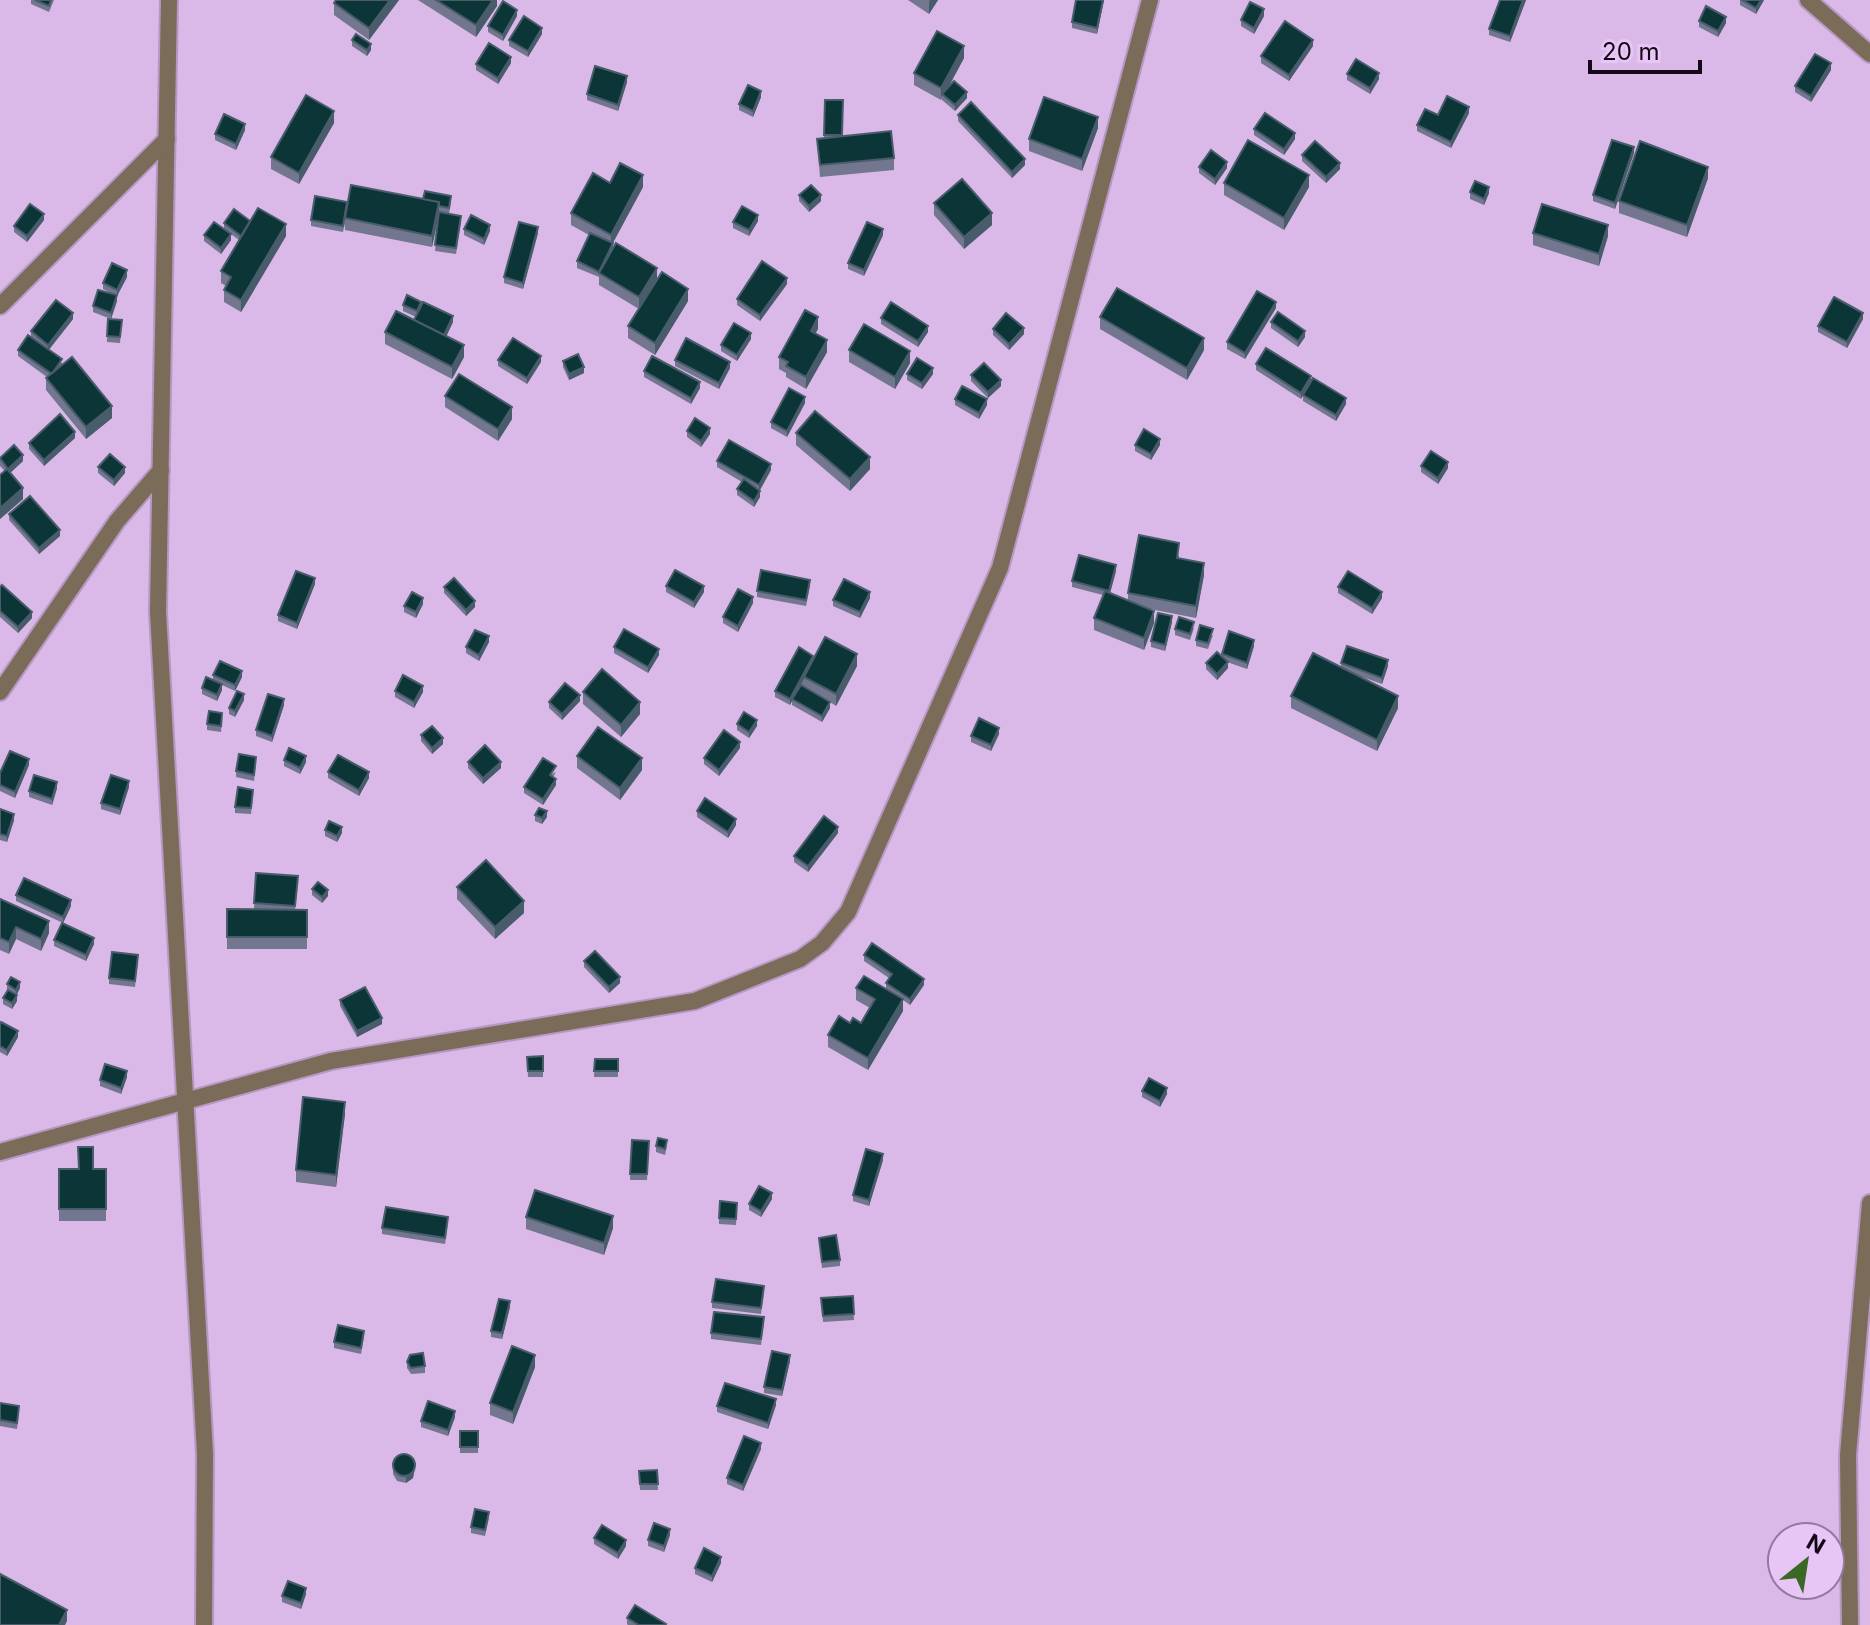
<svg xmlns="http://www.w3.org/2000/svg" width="1870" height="1625" font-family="Inter,sans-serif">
<rect width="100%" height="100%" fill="#dab8e7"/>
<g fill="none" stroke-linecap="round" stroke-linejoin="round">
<defs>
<g id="street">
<path d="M 169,0 L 158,612 L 205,1454 L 204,1625"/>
<path d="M 1808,0 L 1870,54"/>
<path d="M 0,306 L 167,139"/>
<path d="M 0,692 L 117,521 L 161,470"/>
<path d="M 0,1152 L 331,1061 L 695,1001 L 800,959 L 822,943 L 848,912 L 1000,568 L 1150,0"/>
<path d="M 1850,1625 L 1848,1455 L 1870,1203"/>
</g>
</defs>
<use href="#street" stroke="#b698c2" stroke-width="20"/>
<use href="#street" stroke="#7a6c59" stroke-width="16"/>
</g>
<g fill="#72768e">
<path d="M 31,0 L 54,0 L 49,12 L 31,4 Z"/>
<path d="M 336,0 L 399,0 L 369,40 L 334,15 L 334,3 Z"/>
<path d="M 418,0 L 497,0 L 497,6 L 476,37 Z"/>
<path d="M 908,0 L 938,0 L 929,14 Z"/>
<path d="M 1104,0 L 1097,34 L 1072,28 L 1072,22 Z"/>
<path d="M 1500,0 L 1526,0 L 1510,42 L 1489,35 L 1489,29 Z"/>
<path d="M 1740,0 L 1764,0 L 1756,14 L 1740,5 Z"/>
<path d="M 517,16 L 503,41 L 488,32 L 488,26 Z"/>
<path d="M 1264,16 L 1254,34 L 1241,26 L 1241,20 Z"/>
<path d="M 1699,21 L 1726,23 L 1718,37 L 1699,27 Z"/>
<path d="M 542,34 L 528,57 L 509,46 L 509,40 Z"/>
<path d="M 352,40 L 371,50 L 367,56 L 352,46 Z"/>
<path d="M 1313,46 L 1289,81 L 1261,63 L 1261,56 Z"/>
<path d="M 964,58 L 948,88 L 967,98 L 955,111 L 942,100 L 942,98 L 941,100 L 914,85 L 914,73 Z"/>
<path d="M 511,63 L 498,84 L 476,70 L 476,64 Z"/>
<path d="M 1831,70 L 1811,102 L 1795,92 L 1795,86 Z"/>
<path d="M 1347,74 L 1379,79 L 1370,94 L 1347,80 Z"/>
<path d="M 627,82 L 618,111 L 587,100 L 587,94 Z"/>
<path d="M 761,97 L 753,117 L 739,110 L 739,104 Z"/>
<path d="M 825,100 L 843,100 L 842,137 L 894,158 L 894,170 L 820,177 L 817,139 L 824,138 Z"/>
<path d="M 1469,113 L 1451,148 L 1417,131 L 1417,125 L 1438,115 Z"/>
<path d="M 958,115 L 1025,165 L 1012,178 L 958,121 Z"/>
<path d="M 334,123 L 299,184 L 271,169 L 271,157 Z"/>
<path d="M 1098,128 L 1082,171 L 1029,151 L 1029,139 Z"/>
<path d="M 1254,129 L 1295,139 L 1284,155 L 1254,135 Z"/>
<path d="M 245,130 L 236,150 L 215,140 L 215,134 Z"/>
<path d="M 1634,153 L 1615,209 L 1593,201 L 1593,195 Z"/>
<path d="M 1302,155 L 1340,169 L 1326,183 L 1302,161 Z"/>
<path d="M 1199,167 L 1227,168 L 1215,185 L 1199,173 Z"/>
<path d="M 1708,178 L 1687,237 L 1619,213 L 1619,201 Z"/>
<path d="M 610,183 L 643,187 L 613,243 L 613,249 L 657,268 L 639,309 L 599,285 L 599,277 L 577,268 L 577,261 L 589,235 L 571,225 L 571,213 Z"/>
<path d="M 1224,183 L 1309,187 L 1284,230 L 1224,195 Z"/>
<path d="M 1470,192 L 1489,193 L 1484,205 L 1470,199 Z"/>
<path d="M 799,195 L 821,201 L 809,212 L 799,201 Z"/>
<path d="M 423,199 L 451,202 L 449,214 L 439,213 L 461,222 L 456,254 L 435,251 L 438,218 L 432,247 L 345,230 L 345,223 L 343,232 L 311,226 L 311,220 L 347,202 Z"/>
<path d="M 934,203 L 992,225 L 964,249 L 934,215 Z"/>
<path d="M 44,220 L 27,242 L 14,232 L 14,226 Z"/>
<path d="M 250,221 L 286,236 L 241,312 L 224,302 L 224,290 L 226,286 L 221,283 L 221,271 L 239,240 L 224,229 L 224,223 Z"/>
<path d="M 758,221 L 749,236 L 733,228 L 733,222 Z"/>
<path d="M 464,229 L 490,231 L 484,245 L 464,235 Z"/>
<path d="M 538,233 L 523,289 L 504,283 L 504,277 Z"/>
<path d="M 1533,233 L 1608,236 L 1599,266 L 1533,245 Z"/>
<path d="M 204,235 L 231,240 L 221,254 L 204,241 Z"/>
<path d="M 883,235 L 864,276 L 848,269 L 848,263 Z"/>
<path d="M 127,277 L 117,296 L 117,301 L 111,319 L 122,320 L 120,343 L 107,342 L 108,319 L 111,319 L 93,312 L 93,306 L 113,294 L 103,289 L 103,283 Z"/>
<path d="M 787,284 L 760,321 L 737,305 L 737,299 Z"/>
<path d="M 688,301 L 655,355 L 628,338 L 628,326 Z"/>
<path d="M 403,305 L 421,306 L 453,322 L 446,337 L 464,357 L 452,379 L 385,344 L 385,332 L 414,320 L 416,317 L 403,311 Z"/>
<path d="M 1276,308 L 1245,359 L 1227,349 L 1227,342 Z"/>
<path d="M 1100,317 L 1204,350 L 1187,380 L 1100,329 Z"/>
<path d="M 881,318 L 928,332 L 918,347 L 881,324 Z"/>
<path d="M 73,319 L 49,349 L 112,418 L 86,439 L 46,390 L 46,378 L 47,377 L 18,356 L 18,350 L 31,337 L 31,331 Z"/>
<path d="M 1863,319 L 1847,348 L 1818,332 L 1818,326 Z"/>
<path d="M 1271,322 L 1305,337 L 1298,347 L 1271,328 Z"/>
<path d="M 818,329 L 815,333 L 827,352 L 806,389 L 786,377 L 786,373 L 779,369 L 779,357 Z"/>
<path d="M 993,329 L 1024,334 L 1009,350 L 993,335 Z"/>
<path d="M 751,339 L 737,361 L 721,351 L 721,345 Z"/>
<path d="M 849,350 L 910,363 L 895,389 L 849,362 Z"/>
<path d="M 498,360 L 541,362 L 527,384 L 498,366 Z"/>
<path d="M 675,360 L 730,368 L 719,389 L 675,366 Z"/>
<path d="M 563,361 L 584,373 L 569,380 L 563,367 Z"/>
<path d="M 1256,364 L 1311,382 L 1346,404 L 1336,421 L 1303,401 L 1303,395 L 1301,399 L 1256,370 Z"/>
<path d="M 644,371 L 700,388 L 691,404 L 644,377 Z"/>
<path d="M 907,374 L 933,374 L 922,389 L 907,380 Z"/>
<path d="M 971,375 L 1001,386 L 988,398 L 971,381 Z"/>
<path d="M 445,396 L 512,419 L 498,441 L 445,407 Z"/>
<path d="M 955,399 L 987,405 L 979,419 L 955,405 Z"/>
<path d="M 805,403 L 787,437 L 771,428 L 771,422 Z"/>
<path d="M 687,431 L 710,434 L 701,447 L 687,437 Z"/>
<path d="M 796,433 L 870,469 L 850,491 L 796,445 Z"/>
<path d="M 75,438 L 44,466 L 29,449 L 29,443 Z"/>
<path d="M 1135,445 L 1160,445 L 1151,460 L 1135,451 Z"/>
<path d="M 0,458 L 23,461 L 10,473 L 23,499 L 0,519 L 0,475 L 5,471 L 0,466 Z"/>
<path d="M 717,461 L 771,470 L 759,490 L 760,497 L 754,507 L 737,495 L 737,489 L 742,482 L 717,467 Z"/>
<path d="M 1421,466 L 1448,468 L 1438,484 L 1421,472 Z"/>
<path d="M 98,467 L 125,473 L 114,486 L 98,473 Z"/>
<path d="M 9,514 L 60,536 L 39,554 L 9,520 Z"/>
<path d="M 1179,555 L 1179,558 L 1204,575 L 1196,618 L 1150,609 L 1154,623 L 1144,650 L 1094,630 L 1094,618 L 1103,595 L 1072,587 L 1072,581 L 1116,571 L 1110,593 L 1128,600 L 1128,593 Z"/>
<path d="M 315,584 L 297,629 L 278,621 L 278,615 Z"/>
<path d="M 666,586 L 704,592 L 694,608 L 666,592 Z"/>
<path d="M 810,586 L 806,606 L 757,597 L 757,591 Z"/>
<path d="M 0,587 L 32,618 L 18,633 L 0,617 Z"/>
<path d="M 444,587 L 475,607 L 466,616 L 444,593 Z"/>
<path d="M 1338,587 L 1382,598 L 1372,614 L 1338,593 Z"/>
<path d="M 870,598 L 860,618 L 833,606 L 833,600 Z"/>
<path d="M 753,603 L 738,632 L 723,623 L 723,617 Z"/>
<path d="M 423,604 L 416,618 L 404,612 L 404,606 Z"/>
<path d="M 1172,622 L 1165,651 L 1151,647 L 1151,641 Z"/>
<path d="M 1194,628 L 1190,640 L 1175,635 L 1175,629 Z"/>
<path d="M 1213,635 L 1208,649 L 1196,646 L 1196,640 Z"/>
<path d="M 489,642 L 479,661 L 466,653 L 466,647 Z"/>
<path d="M 1254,646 L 1247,669 L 1227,662 L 1228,668 L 1217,680 L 1206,669 L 1206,663 L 1222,656 L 1222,654 Z"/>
<path d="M 614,647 L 659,655 L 648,673 L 614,653 Z"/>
<path d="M 813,660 L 857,666 L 836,706 L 830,702 L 830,708 L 822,722 L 792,705 L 792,700 L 790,705 L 775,697 L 775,691 Z"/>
<path d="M 1341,663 L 1388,666 L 1382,684 L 1351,673 L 1398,708 L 1377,751 L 1291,708 L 1291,696 L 1341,668 Z"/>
<path d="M 213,675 L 242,677 L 235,691 L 222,685 L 222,690 L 217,701 L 202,694 L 202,688 L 213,680 Z"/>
<path d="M 395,691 L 423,692 L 414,708 L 395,697 Z"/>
<path d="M 583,692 L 640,714 L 621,737 L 583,704 Z"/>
<path d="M 244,700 L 235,717 L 229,714 L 229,708 Z"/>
<path d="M 580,701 L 562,720 L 549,708 L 549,702 Z"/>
<path d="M 284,705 L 272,742 L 256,736 L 256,730 Z"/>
<path d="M 222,719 L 221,732 L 207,730 L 207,724 Z"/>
<path d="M 737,724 L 757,726 L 749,738 L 737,730 Z"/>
<path d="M 999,734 L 991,751 L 971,742 L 971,736 Z"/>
<path d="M 421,735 L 443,744 L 432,754 L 421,741 Z"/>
<path d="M 740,748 L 719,776 L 704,764 L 704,758 Z"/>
<path d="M 577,756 L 642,770 L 620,800 L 577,768 Z"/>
<path d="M 284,760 L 306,762 L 300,774 L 284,766 Z"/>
<path d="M 468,762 L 501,768 L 483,784 L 468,768 Z"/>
<path d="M 256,763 L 254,781 L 236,777 L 236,771 Z"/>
<path d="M 29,765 L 15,798 L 0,791 L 0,773 Z"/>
<path d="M 328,772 L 369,778 L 359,796 L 328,778 Z"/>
<path d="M 556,772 L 553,777 L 556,785 L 543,805 L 524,793 L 524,787 Z"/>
<path d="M 129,787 L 120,815 L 101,809 L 101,803 Z"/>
<path d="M 57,788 L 52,805 L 29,797 L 29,791 Z"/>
<path d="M 253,796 L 251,814 L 235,813 L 235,807 Z"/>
<path d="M 0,809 L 14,820 L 7,842 L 0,840 Z"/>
<path d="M 697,811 L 736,825 L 728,838 L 697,817 Z"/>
<path d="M 535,815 L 547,817 L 542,824 L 535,821 Z"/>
<path d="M 325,830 L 342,833 L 337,842 L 325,836 Z"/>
<path d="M 838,833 L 808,872 L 794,862 L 794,856 Z"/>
<path d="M 256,873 L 298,882 L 295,910 L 307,910 L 307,949 L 227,949 L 227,909 L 254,909 Z"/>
<path d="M 457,887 L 524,913 L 495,939 L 457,899 Z"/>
<path d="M 312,889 L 328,896 L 322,903 L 312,895 Z"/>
<path d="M 16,895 L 71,906 L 63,923 L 16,901 Z"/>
<path d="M 0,899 L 49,933 L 41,951 L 16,939 L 9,954 L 0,950 Z"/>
<path d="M 54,940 L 94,944 L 86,961 L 54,946 Z"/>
<path d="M 864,955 L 924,985 L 910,1005 L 903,1000 L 903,1011 L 868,1070 L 828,1047 L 828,1035 L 850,1023 L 861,1023 L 870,1008 L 856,1000 L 856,988 L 886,989 L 886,983 L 889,978 L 864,961 Z"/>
<path d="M 138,961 L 135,987 L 109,984 L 109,978 Z"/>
<path d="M 584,961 L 620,983 L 609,993 L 584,967 Z"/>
<path d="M 7,984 L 20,988 L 16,995 L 17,1001 L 12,1009 L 3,1004 L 3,998 L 7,990 Z"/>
<path d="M 340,1000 L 382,1024 L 357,1037 L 340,1006 Z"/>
<path d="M 0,1024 L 18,1037 L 7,1056 L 0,1052 Z"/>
<path d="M 543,1056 L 543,1077 L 528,1077 L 527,1057 Z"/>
<path d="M 595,1059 L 618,1059 L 618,1077 L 594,1077 Z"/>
<path d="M 127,1077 L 121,1094 L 100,1086 L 100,1080 Z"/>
<path d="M 1142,1091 L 1167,1094 L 1160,1107 L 1142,1097 Z"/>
<path d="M 345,1114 L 336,1187 L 296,1182 L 296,1170 Z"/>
<path d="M 632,1140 L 649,1141 L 647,1180 L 630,1180 Z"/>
<path d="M 656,1146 L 667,1146 L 665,1155 L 656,1152 Z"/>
<path d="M 883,1160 L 869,1206 L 853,1201 L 853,1195 Z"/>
<rect x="59" y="1169" width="47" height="52"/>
<path d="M 772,1199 L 761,1217 L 749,1210 L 749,1204 Z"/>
<path d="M 737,1209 L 736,1225 L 719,1224 L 719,1218 Z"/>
<path d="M 526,1217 L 613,1228 L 604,1255 L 526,1229 Z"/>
<path d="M 448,1223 L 445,1244 L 382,1234 L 382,1228 Z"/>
<path d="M 819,1238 L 840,1260 L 840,1266 L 822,1268 Z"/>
<path d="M 764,1292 L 761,1314 L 712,1308 L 712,1302 Z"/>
<path d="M 853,1296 L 854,1320 L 823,1322 L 821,1298 Z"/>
<path d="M 510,1307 L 502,1339 L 491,1337 L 491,1331 Z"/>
<path d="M 764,1323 L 761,1345 L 711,1339 L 711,1333 Z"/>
<path d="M 364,1337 L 361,1354 L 334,1348 L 334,1342 Z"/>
<path d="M 790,1361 L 782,1396 L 764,1393 L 764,1387 Z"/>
<path d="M 407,1362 L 425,1366 L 425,1373 L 411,1374 L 407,1368 Z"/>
<path d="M 535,1367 L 513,1424 L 490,1415 L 490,1403 Z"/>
<path d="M 0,1403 L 19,1412 L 17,1429 L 0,1426 Z"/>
<path d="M 776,1405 L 768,1429 L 717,1412 L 717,1406 Z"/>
<path d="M 455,1417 L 448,1436 L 421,1427 L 421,1421 Z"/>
<rect x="460" y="1431" width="18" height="22"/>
<path d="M 761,1449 L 743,1491 L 727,1484 L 727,1478 Z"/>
<path d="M 393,1468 L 415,1469 L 413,1478 L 406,1483 L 397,1481 L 393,1474 Z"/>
<path d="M 657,1470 L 658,1490 L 640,1490 L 639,1471 Z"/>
<path d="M 489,1518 L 485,1536 L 471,1533 L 471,1527 Z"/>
<path d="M 670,1535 L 664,1552 L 648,1546 L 648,1540 Z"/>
<path d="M 594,1538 L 626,1546 L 618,1559 L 594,1544 Z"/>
<path d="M 721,1563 L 712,1582 L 695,1574 L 695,1568 Z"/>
<path d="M 306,1594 L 301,1609 L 282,1602 L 282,1596 Z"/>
<path d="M 627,1618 L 666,1625 L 628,1625 L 627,1624 Z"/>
</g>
<g fill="#495c6b">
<path d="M 390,0 L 399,0 L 369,40 L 369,28 Z"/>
<path d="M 493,0 L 497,0 L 497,6 L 476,37 L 476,25 Z"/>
<path d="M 930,0 L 938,0 L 929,14 L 929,2 Z"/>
<path d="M 1103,0 L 1104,0 L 1097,34 L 1097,28 Z"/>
<path d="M 1523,0 L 1526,0 L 1510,42 L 1510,36 Z"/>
<path d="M 1761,0 L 1764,0 L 1756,14 L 1756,8 Z"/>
<path d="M 1264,9 L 1264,16 L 1254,34 L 1254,28 Z"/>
<path d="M 517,10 L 517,16 L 503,41 L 503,35 Z"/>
<path d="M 1726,17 L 1726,23 L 1718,37 L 1718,31 Z"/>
<path d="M 542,28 L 542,34 L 528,57 L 528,51 Z"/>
<path d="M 1313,40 L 1313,46 L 1289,81 L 1289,75 Z"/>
<path d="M 371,44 L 371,50 L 367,56 L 367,50 Z"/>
<path d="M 964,46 L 964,58 L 944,95 L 942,94 L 941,100 L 941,88 Z"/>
<path d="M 511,57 L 511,63 L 498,84 L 498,78 Z"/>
<path d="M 1831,63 L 1831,70 L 1811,102 L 1811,96 Z"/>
<path d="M 1379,73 L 1379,79 L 1370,94 L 1370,88 Z"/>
<path d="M 627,76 L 627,82 L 618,111 L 618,105 Z"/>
<path d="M 761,91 L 761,97 L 753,117 L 753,111 Z"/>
<path d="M 967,92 L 967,98 L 955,111 L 955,105 Z"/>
<path d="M 1469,107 L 1469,113 L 1451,148 L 1451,142 Z"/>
<path d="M 334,111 L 334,123 L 299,184 L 299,173 Z"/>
<path d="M 1098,117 L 1098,128 L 1082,171 L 1082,159 Z"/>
<path d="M 245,124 L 245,130 L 236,150 L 236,144 Z"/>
<path d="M 1295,133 L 1295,139 L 1284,155 L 1284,149 Z"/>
<path d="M 1634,147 L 1634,153 L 1615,209 L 1615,203 Z"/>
<path d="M 1025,159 L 1025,165 L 1012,178 L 1012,172 Z"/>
<path d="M 1227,162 L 1227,168 L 1215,185 L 1215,179 Z"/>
<path d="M 1340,163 L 1340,169 L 1326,183 L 1326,177 Z"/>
<path d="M 1708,167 L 1708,178 L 1687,237 L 1687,225 Z"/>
<path d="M 643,175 L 643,187 L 611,246 L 611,235 Z"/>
<path d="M 1309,175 L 1309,187 L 1284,230 L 1284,218 Z"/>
<path d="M 1489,187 L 1489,193 L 1484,205 L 1484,199 Z"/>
<path d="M 821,195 L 821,201 L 809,212 L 809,206 Z"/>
<path d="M 439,202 L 439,214 L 432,247 L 432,236 Z"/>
<path d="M 992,213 L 992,225 L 964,249 L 964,237 Z"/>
<path d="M 44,214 L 44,220 L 27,242 L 27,236 Z"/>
<path d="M 758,215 L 758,221 L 749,236 L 749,230 Z"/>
<path d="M 286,224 L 286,236 L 241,312 L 241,300 Z"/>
<path d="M 490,225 L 490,231 L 484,245 L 484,239 Z"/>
<path d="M 1608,225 L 1608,236 L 1599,266 L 1599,254 Z"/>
<path d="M 538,227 L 538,233 L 523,289 L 523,283 Z"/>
<path d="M 883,229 L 883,235 L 864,276 L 864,270 Z"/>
<path d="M 231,234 L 231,240 L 221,254 L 221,248 Z"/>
<path d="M 657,268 L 657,280 L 639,309 L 639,297 Z"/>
<path d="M 127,270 L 127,277 L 117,296 L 117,290 Z"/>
<path d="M 787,278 L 787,284 L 760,321 L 760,315 Z"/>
<path d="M 688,289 L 688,301 L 655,355 L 655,343 Z"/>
<path d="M 117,295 L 117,301 L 111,319 L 111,313 Z"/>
<path d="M 1276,302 L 1276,308 L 1245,359 L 1245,353 Z"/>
<path d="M 73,313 L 73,319 L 48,351 L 48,345 Z"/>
<path d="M 1863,313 L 1863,319 L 1847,348 L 1847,342 Z"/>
<path d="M 453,316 L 453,322 L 443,343 L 443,337 Z"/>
<path d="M 818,317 L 818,329 L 811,342 L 811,331 Z"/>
<path d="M 928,326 L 928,332 L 918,347 L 918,341 Z"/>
<path d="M 1024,328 L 1024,334 L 1009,350 L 1009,344 Z"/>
<path d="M 1305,331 L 1305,337 L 1298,347 L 1298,341 Z"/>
<path d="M 751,333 L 751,339 L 737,361 L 737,355 Z"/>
<path d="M 1204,338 L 1204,350 L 1187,380 L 1187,368 Z"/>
<path d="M 827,340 L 827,352 L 806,389 L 806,377 Z"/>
<path d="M 464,345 L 464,357 L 452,379 L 452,367 Z"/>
<path d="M 910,351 L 910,363 L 895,389 L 895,377 Z"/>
<path d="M 541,356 L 541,362 L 527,384 L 527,378 Z"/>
<path d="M 730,362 L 730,368 L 719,389 L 719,383 Z"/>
<path d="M 584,367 L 584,373 L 569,380 L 569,374 Z"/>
<path d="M 933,368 L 933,374 L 922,389 L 922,383 Z"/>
<path d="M 1311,376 L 1311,382 L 1301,399 L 1301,393 Z"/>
<path d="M 1001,380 L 1001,386 L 988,398 L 988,392 Z"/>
<path d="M 700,382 L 700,388 L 691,404 L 691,398 Z"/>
<path d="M 805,397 L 805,403 L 787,437 L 787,431 Z"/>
<path d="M 1346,398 L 1346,404 L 1336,421 L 1336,415 Z"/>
<path d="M 987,399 L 987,405 L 979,419 L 979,413 Z"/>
<path d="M 112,406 L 112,418 L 86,439 L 86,427 Z"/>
<path d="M 512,407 L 512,419 L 498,441 L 498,429 Z"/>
<path d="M 710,428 L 710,434 L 701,447 L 701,441 Z"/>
<path d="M 75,432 L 75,438 L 44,466 L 44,460 Z"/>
<path d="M 1160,439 L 1160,445 L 1151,460 L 1151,454 Z"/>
<path d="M 23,455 L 23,461 L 8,475 L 8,469 Z"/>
<path d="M 870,457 L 870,469 L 850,491 L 850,479 Z"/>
<path d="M 1448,462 L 1448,468 L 1438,484 L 1438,478 Z"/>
<path d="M 771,464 L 771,470 L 759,492 L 759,485 Z"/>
<path d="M 125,467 L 125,473 L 114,486 L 114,480 Z"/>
<path d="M 23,488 L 23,499 L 0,519 L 0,508 Z"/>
<path d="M 760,491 L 760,497 L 754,507 L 754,501 Z"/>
<path d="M 60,530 L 60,536 L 39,554 L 39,548 Z"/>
<path d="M 1204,563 L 1204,575 L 1196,618 L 1196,606 Z"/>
<path d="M 1116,565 L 1116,571 L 1109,597 L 1109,591 Z"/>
<path d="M 315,578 L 315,584 L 297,629 L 297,623 Z"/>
<path d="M 704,586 L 704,592 L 694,608 L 694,602 Z"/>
<path d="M 870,592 L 870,598 L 860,618 L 860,612 Z"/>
<path d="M 1382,592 L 1382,598 L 1372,614 L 1372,608 Z"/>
<path d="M 753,597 L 753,603 L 738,632 L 738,626 Z"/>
<path d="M 423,598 L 423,604 L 416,618 L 416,612 Z"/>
<path d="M 475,601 L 475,607 L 466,616 L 466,610 Z"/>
<path d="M 1154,611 L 1154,623 L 1144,650 L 1144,638 Z"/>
<path d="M 32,612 L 32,618 L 18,633 L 18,627 Z"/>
<path d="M 1172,616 L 1172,622 L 1165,651 L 1165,645 Z"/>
<path d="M 489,636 L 489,642 L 479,661 L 479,655 Z"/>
<path d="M 1254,640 L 1254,646 L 1247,669 L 1247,663 Z"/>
<path d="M 659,649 L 659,655 L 648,673 L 648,667 Z"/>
<path d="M 857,654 L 857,666 L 836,706 L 836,694 Z"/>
<path d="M 813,656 L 813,662 L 790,705 L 790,699 Z"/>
<path d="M 1388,660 L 1388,666 L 1382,684 L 1382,678 Z"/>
<path d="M 1228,662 L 1228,668 L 1217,680 L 1217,674 Z"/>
<path d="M 242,671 L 242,677 L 235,691 L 235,685 Z"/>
<path d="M 222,684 L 222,690 L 217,701 L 217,695 Z"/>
<path d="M 423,686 L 423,692 L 414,708 L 414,702 Z"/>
<path d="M 244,694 L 244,700 L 235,717 L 235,711 Z"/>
<path d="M 580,695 L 580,701 L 562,720 L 562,714 Z"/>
<path d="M 1398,696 L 1398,708 L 1377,751 L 1377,740 Z"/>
<path d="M 284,699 L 284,705 L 272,742 L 272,736 Z"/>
<path d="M 640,702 L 640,714 L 621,737 L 621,725 Z"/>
<path d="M 830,702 L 830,708 L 822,722 L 822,716 Z"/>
<path d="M 757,720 L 757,726 L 749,738 L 749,732 Z"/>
<path d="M 999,728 L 999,734 L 991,751 L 991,745 Z"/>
<path d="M 443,738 L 443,744 L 432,754 L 432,748 Z"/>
<path d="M 740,742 L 740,748 L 719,776 L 719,770 Z"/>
<path d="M 306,756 L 306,762 L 300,774 L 300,768 Z"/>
<path d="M 642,758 L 642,770 L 620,800 L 620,788 Z"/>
<path d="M 29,759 L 29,765 L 15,798 L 15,792 Z"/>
<path d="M 501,762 L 501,768 L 483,784 L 483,778 Z"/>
<path d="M 369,772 L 369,778 L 359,796 L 359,790 Z"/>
<path d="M 556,779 L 556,785 L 543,805 L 543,799 Z"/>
<path d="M 129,781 L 129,787 L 120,815 L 120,809 Z"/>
<path d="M 57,782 L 57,788 L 52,805 L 52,799 Z"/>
<path d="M 547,811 L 547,817 L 542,824 L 542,818 Z"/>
<path d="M 14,814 L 14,820 L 7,842 L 7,836 Z"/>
<path d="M 736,819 L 736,825 L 728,838 L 728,832 Z"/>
<path d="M 342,827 L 342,833 L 337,842 L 337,836 Z"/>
<path d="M 838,827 L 838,833 L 808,872 L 808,866 Z"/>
<path d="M 328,890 L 328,896 L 322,903 L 322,897 Z"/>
<path d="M 71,900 L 71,906 L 63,923 L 63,917 Z"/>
<path d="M 524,901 L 524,913 L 495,939 L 495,927 Z"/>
<path d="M 49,921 L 49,933 L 41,951 L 41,939 Z"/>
<path d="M 16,927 L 16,939 L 9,954 L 9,942 Z"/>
<path d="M 94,938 L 94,944 L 86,961 L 86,955 Z"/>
<path d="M 620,977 L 620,983 L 609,993 L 609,987 Z"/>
<path d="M 924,979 L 924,985 L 910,1005 L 910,999 Z"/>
<path d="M 20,982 L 20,988 L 16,996 L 16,990 Z"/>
<path d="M 17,995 L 17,1001 L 12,1009 L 12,1003 Z"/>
<path d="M 903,999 L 903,1011 L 868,1070 L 868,1058 Z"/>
<path d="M 382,1018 L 382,1024 L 357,1037 L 357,1031 Z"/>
<path d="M 18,1031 L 18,1037 L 7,1056 L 7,1050 Z"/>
<path d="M 127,1071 L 127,1077 L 121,1094 L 121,1088 Z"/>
<path d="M 1167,1088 L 1167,1094 L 1160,1107 L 1160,1101 Z"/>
<path d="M 345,1102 L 345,1114 L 336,1187 L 336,1175 Z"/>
<path d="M 883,1154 L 883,1160 L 869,1206 L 869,1200 Z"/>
<path d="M 772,1193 L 772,1199 L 761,1217 L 761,1211 Z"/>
<path d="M 613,1216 L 613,1228 L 604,1255 L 604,1243 Z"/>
<path d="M 510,1301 L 510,1307 L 502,1339 L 502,1333 Z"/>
<path d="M 535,1355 L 535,1367 L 513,1424 L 513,1412 Z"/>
<path d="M 790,1355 L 790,1361 L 782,1396 L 782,1390 Z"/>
<path d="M 776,1399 L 776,1405 L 768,1429 L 768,1423 Z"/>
<path d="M 455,1411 L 455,1417 L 448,1436 L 448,1430 Z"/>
<path d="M 761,1443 L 761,1449 L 743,1491 L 743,1485 Z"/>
<path d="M 415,1463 L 413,1478 L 406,1483 L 406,1477 Z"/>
<path d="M 670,1529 L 670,1535 L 664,1552 L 664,1546 Z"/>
<path d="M 626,1540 L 626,1546 L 618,1559 L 618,1553 Z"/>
<path d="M 721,1557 L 721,1563 L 712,1582 L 712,1576 Z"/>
<path d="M 306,1588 L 306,1594 L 301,1609 L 301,1603 Z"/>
<path d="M 67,1610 L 67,1621 L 65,1625 L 59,1625 Z"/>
</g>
<g fill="#0b3536" stroke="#495c6b" stroke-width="2">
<path d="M 35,0 L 51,0 L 49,6 Z"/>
<path d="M 336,0 L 390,0 L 369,28 L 334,3 Z"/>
<path d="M 436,0 L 493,0 L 476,25 Z"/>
<path d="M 1076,0 L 1103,0 L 1097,28 L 1072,22 Z"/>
<path d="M 1500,0 L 1523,0 L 1510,36 L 1489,29 Z"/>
<path d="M 1742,0 L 1761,0 L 1756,8 Z"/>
<path d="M 503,1 L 517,10 L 503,35 L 488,26 Z"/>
<path d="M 1250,2 L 1264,9 L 1254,28 L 1241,20 Z"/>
<path d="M 1706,6 L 1726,17 L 1718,31 L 1699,21 Z"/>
<path d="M 524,16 L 542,28 L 528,51 L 509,40 Z"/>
<path d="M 1285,21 L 1313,40 L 1289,75 L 1261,56 Z"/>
<path d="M 937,31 L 964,46 L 941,88 L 914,73 Z"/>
<path d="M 356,34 L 371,44 L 367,50 L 352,40 Z"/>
<path d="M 489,43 L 511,57 L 498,78 L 476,64 Z"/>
<path d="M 1815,54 L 1831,63 L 1811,96 L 1795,86 Z"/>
<path d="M 1356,59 L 1379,73 L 1370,88 L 1347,74 Z"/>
<path d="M 595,66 L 627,76 L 618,105 L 587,94 Z"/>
<path d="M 954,81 L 967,92 L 955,105 L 942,94 Z"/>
<path d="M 748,85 L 761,91 L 753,111 L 739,104 Z"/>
<path d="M 306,95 L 334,111 L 299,173 L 271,157 Z"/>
<path d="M 1447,96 L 1469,107 L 1451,142 L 1417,125 L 1425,109 L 1438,115 Z"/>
<path d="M 1044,97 L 1098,117 L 1082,159 L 1029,139 Z"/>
<path d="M 825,100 L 843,100 L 842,135 L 824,135 Z"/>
<path d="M 971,102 L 1025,159 L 1012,172 L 958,115 Z"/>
<path d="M 1265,113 L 1295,133 L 1284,149 L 1254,129 Z"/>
<path d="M 224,114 L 245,124 L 236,144 L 215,134 Z"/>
<path d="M 891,131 L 894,158 L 820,165 L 817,139 Z"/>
<path d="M 1248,140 L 1309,175 L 1284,218 L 1224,183 Z"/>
<path d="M 1612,140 L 1634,147 L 1615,203 L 1593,195 Z"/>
<path d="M 1315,141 L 1340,163 L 1326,177 L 1302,155 Z"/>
<path d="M 1640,141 L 1708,167 L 1687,225 L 1619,201 Z"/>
<path d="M 1211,150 L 1227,162 L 1215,179 L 1199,167 Z"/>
<path d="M 620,163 L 643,175 L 611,235 L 571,213 L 593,173 L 610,183 Z"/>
<path d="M 962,179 L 992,213 L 964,237 L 934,203 Z"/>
<path d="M 1475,181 L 1489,187 L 1484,199 L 1470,192 Z"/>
<path d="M 351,185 L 439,202 L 432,236 L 345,218 Z"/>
<path d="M 811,185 L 821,195 L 809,206 L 799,195 Z"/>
<path d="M 425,191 L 451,196 L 449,208 L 439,206 L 439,202 L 423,199 Z"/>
<path d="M 315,196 L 347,202 L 343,226 L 311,220 Z"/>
<path d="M 30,204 L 44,214 L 27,236 L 14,226 Z"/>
<path d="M 1542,204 L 1608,225 L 1599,254 L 1533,233 Z"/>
<path d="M 742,206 L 758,215 L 749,230 L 733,222 Z"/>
<path d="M 258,208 L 286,224 L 241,300 L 224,290 L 231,277 L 221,271 Z"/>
<path d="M 234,209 L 250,221 L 241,236 L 224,223 Z"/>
<path d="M 439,212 L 461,216 L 456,248 L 435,245 Z"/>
<path d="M 471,215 L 490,225 L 484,239 L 464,229 Z"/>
<path d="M 214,222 L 231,234 L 221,248 L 204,235 Z"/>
<path d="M 519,222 L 538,227 L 523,283 L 504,277 Z"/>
<path d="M 867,222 L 883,229 L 864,270 L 848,263 Z"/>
<path d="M 590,233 L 613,243 L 599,272 L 577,261 Z"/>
<path d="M 616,243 L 657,268 L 639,297 L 599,273 Z"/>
<path d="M 762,261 L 787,278 L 760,315 L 737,299 Z"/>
<path d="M 112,263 L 127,270 L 117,290 L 103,283 Z"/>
<path d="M 662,272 L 688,289 L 655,343 L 628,326 Z"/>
<path d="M 1117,288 L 1204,338 L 1187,368 L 1100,317 Z"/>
<path d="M 98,290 L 117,295 L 111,313 L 93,306 Z"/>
<path d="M 1257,291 L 1276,302 L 1245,353 L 1227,342 Z"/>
<path d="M 407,295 L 421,302 L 417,311 L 403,305 Z"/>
<path d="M 1834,297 L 1863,313 L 1847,342 L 1818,326 Z"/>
<path d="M 56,300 L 73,313 L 48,345 L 31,331 Z"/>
<path d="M 423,302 L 453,316 L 444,335 L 414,320 Z"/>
<path d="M 891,302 L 928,326 L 918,341 L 881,318 Z"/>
<path d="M 805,310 L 818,317 L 811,331 L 827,340 L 806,377 L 786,366 L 788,362 L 779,357 Z"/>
<path d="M 396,311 L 464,345 L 452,367 L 385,332 Z"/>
<path d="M 1278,312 L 1305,331 L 1298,341 L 1271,322 Z"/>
<path d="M 1006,313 L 1024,328 L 1009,344 L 993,329 Z"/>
<path d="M 108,319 L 122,320 L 120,337 L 107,336 Z"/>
<path d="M 734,323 L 751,333 L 737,355 L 721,345 Z"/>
<path d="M 864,324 L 910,351 L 895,377 L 849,350 Z"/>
<path d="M 28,335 L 62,359 L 52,374 L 18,350 Z"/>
<path d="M 513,338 L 541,356 L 527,378 L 498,360 Z"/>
<path d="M 686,338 L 730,362 L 719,383 L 675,360 Z"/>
<path d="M 1266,348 L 1311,376 L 1301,393 L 1256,364 Z"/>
<path d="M 578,354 L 584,367 L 569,374 L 563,361 Z"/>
<path d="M 652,356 L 700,382 L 691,398 L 644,371 Z"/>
<path d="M 72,357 L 112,406 L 86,427 L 46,378 Z"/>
<path d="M 917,358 L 933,368 L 922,383 L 907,374 Z"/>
<path d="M 984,363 L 1001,380 L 988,392 L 971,375 Z"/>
<path d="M 459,374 L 512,407 L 498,429 L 445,396 Z"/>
<path d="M 1313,378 L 1346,398 L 1336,415 L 1303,395 Z"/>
<path d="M 962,386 L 987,399 L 979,413 L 955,399 Z"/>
<path d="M 789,388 L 805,397 L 787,431 L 771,422 Z"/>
<path d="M 815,411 L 870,457 L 850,479 L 796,433 Z"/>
<path d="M 60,414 L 75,432 L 44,460 L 29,443 Z"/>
<path d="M 695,418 L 710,428 L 701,441 L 687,431 Z"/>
<path d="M 1144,429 L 1160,439 L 1151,454 L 1135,445 Z"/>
<path d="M 729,440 L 771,464 L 759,485 L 717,461 Z"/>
<path d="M 14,445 L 23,455 L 8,469 L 0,458 Z"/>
<path d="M 1431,451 L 1448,462 L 1438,478 L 1421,466 Z"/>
<path d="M 110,454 L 125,467 L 114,480 L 98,467 Z"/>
<path d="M 7,469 L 23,488 L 0,508 L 0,475 Z"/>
<path d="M 744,479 L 760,491 L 754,501 L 737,489 Z"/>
<path d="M 30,496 L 60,530 L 39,548 L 9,514 Z"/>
<path d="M 1139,535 L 1179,543 L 1177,558 L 1204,563 L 1196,606 L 1128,593 Z"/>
<path d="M 1079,555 L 1116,565 L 1109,591 L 1072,581 Z"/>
<path d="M 675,570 L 704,586 L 694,602 L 666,586 Z"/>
<path d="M 761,570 L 810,580 L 806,600 L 757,591 Z"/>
<path d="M 296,571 L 315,578 L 297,623 L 278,615 Z"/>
<path d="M 1348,571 L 1382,592 L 1372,608 L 1338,587 Z"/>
<path d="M 454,578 L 475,601 L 466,610 L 444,587 Z"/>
<path d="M 844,579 L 870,592 L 860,612 L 833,600 Z"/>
<path d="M 2,585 L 32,612 L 18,627 L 0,611 L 0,587 Z"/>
<path d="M 738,589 L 753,597 L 738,626 L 723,617 Z"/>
<path d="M 1105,591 L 1154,611 L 1144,638 L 1094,618 Z"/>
<path d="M 412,592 L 423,598 L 416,612 L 404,606 Z"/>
<path d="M 1158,613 L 1172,616 L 1165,645 L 1151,641 Z"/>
<path d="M 1179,617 L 1194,622 L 1190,634 L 1175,629 Z"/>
<path d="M 1200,625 L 1213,629 L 1208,643 L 1196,640 Z"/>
<path d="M 624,629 L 659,649 L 648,667 L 614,647 Z"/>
<path d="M 475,630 L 489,636 L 479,655 L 466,647 Z"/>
<path d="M 1229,631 L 1254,640 L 1247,663 L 1222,654 Z"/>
<path d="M 825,637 L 857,654 L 836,694 L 804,677 Z"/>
<path d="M 1347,646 L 1388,660 L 1382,678 L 1341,663 Z"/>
<path d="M 799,647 L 813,656 L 790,699 L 775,691 Z"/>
<path d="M 1217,652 L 1228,662 L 1217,674 L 1206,663 Z"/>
<path d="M 1313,653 L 1398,696 L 1377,740 L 1291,696 Z"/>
<path d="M 220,661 L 242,671 L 235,685 L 213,675 Z"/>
<path d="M 602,669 L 640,702 L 621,725 L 583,692 Z"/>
<path d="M 403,675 L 423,686 L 414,702 L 395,691 Z"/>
<path d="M 206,677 L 222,684 L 217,695 L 202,688 Z"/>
<path d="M 565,683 L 580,695 L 562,714 L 549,702 Z"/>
<path d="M 801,685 L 830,702 L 822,716 L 792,699 Z"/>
<path d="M 237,691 L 244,694 L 235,711 L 229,708 Z"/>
<path d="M 268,694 L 284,699 L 272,736 L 256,730 Z"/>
<path d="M 209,711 L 222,713 L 221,726 L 207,724 Z"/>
<path d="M 744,712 L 757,720 L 749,732 L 737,724 Z"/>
<path d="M 979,718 L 999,728 L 991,745 L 971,736 Z"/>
<path d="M 432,726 L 443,738 L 432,748 L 421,735 Z"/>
<path d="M 598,727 L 642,758 L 620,788 L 577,756 Z"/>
<path d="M 724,730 L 740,742 L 719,770 L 704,758 Z"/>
<path d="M 485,745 L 501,762 L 483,778 L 468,762 Z"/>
<path d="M 289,748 L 306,756 L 300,768 L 284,760 Z"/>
<path d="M 10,751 L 29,759 L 15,792 L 0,785 L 0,773 Z"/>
<path d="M 239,754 L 256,757 L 254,775 L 236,771 Z"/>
<path d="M 338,755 L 369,772 L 359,790 L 328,772 Z"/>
<path d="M 543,758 L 556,766 L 550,775 L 556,779 L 543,799 L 524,787 Z"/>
<path d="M 34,775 L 57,782 L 52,799 L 29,791 Z"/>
<path d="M 111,775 L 129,781 L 120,809 L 101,803 Z"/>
<path d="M 238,787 L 253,790 L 251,808 L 235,807 Z"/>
<path d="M 705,798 L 736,819 L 728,832 L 697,811 Z"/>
<path d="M 539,808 L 547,811 L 542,818 L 535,815 Z"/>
<path d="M 0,809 L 14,814 L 7,836 L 0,834 Z"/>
<path d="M 824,816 L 838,827 L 808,866 L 794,856 Z"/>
<path d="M 329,821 L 342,827 L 337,836 L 325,830 Z"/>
<path d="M 486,860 L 524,901 L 495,927 L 457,887 Z"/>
<path d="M 256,873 L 298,876 L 295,906 L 254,903 Z"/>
<path d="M 24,878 L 71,900 L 63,917 L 16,895 Z"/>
<path d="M 318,882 L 328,890 L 322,897 L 312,889 Z"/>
<path d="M 0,899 L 49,921 L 41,939 L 16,927 L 9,942 L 0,938 Z"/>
<path d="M 227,909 L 307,910 L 307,937 L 227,937 Z"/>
<path d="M 62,923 L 94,938 L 86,955 L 54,940 Z"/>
<path d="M 872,943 L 924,979 L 910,999 L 886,983 L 892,974 L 864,955 Z"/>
<path d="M 595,951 L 620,977 L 609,987 L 584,961 Z"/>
<path d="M 112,952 L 138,955 L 135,981 L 109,978 Z"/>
<path d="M 864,976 L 903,999 L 868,1058 L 828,1035 L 839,1016 L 850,1023 L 853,1018 L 861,1023 L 875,999 L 856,988 Z"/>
<path d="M 11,977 L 20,982 L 16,990 L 7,984 Z"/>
<path d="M 365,987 L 382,1018 L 357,1031 L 340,1000 Z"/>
<path d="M 8,990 L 17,995 L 12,1003 L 3,998 Z"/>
<path d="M 1,1022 L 18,1031 L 7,1050 L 0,1046 L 0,1024 Z"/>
<path d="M 543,1056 L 543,1071 L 528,1071 L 527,1057 Z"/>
<path d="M 595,1059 L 618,1059 L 618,1071 L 594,1071 Z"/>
<path d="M 105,1064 L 127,1071 L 121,1088 L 100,1080 Z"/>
<path d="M 1149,1078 L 1167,1088 L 1160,1101 L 1142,1091 Z"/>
<path d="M 303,1097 L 345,1102 L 336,1175 L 296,1170 Z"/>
<path d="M 658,1138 L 667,1140 L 665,1149 L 656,1146 Z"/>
<path d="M 632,1140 L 649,1141 L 647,1174 L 630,1174 Z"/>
<path d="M 78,1147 L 93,1147 L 93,1169 L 106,1169 L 106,1209 L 59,1209 L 59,1169 L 79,1169 Z"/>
<path d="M 866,1149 L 883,1154 L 869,1200 L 853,1195 Z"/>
<path d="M 759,1186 L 772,1193 L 761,1211 L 749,1204 Z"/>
<path d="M 535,1190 L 613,1216 L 604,1243 L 526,1217 Z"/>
<path d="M 720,1201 L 737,1203 L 736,1219 L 719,1218 Z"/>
<path d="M 386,1207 L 448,1217 L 445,1238 L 382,1228 Z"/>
<path d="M 836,1235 L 840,1260 L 822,1262 L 819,1238 Z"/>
<path d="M 716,1279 L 764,1286 L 761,1308 L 712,1302 Z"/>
<path d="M 853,1296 L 854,1314 L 823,1316 L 821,1298 Z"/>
<path d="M 499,1299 L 510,1301 L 502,1333 L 491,1331 Z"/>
<path d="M 714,1312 L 764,1317 L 761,1339 L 711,1333 Z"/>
<path d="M 338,1325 L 364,1331 L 361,1348 L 334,1342 Z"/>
<path d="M 512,1346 L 535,1355 L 513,1412 L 490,1403 Z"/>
<path d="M 772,1351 L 790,1355 L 782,1390 L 764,1387 Z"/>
<path d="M 423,1353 L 425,1366 L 411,1368 L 407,1362 L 410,1355 Z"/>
<path d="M 725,1383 L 776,1399 L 768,1423 L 717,1406 Z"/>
<path d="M 428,1401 L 455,1411 L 448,1430 L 421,1421 Z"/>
<path d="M 0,1403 L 19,1406 L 17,1423 L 0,1420 Z"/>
<rect x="460" y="1431" width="18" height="16"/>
<path d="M 744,1436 L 761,1443 L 743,1485 L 727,1478 Z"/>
<circle cx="404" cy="1465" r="11"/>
<path d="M 657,1470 L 658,1484 L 640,1484 L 639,1471 Z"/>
<path d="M 475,1509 L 489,1512 L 485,1530 L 471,1527 Z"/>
<path d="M 654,1523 L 670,1529 L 664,1546 L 648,1540 Z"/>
<path d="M 602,1525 L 626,1540 L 618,1553 L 594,1538 Z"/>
<path d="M 704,1548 L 721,1557 L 712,1576 L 695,1568 Z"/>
<path d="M 0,1574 L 67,1610 L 59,1625 L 0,1625 Z"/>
<path d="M 288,1581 L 306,1588 L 301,1603 L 282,1596 Z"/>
<path d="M 635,1605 L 666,1624 L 665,1625 L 639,1625 L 627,1618 Z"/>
</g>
<g transform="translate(1806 1561) rotate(30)"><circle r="38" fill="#e7c5f5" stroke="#93799d" stroke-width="2"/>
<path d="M0-6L14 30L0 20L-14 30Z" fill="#3c6826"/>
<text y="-12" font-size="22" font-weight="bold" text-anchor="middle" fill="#140818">N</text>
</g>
<path d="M1590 60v12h110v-12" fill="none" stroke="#140818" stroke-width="4"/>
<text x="1602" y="60" font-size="24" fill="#140818" stroke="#e7c5f5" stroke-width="6" paint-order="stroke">20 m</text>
</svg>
